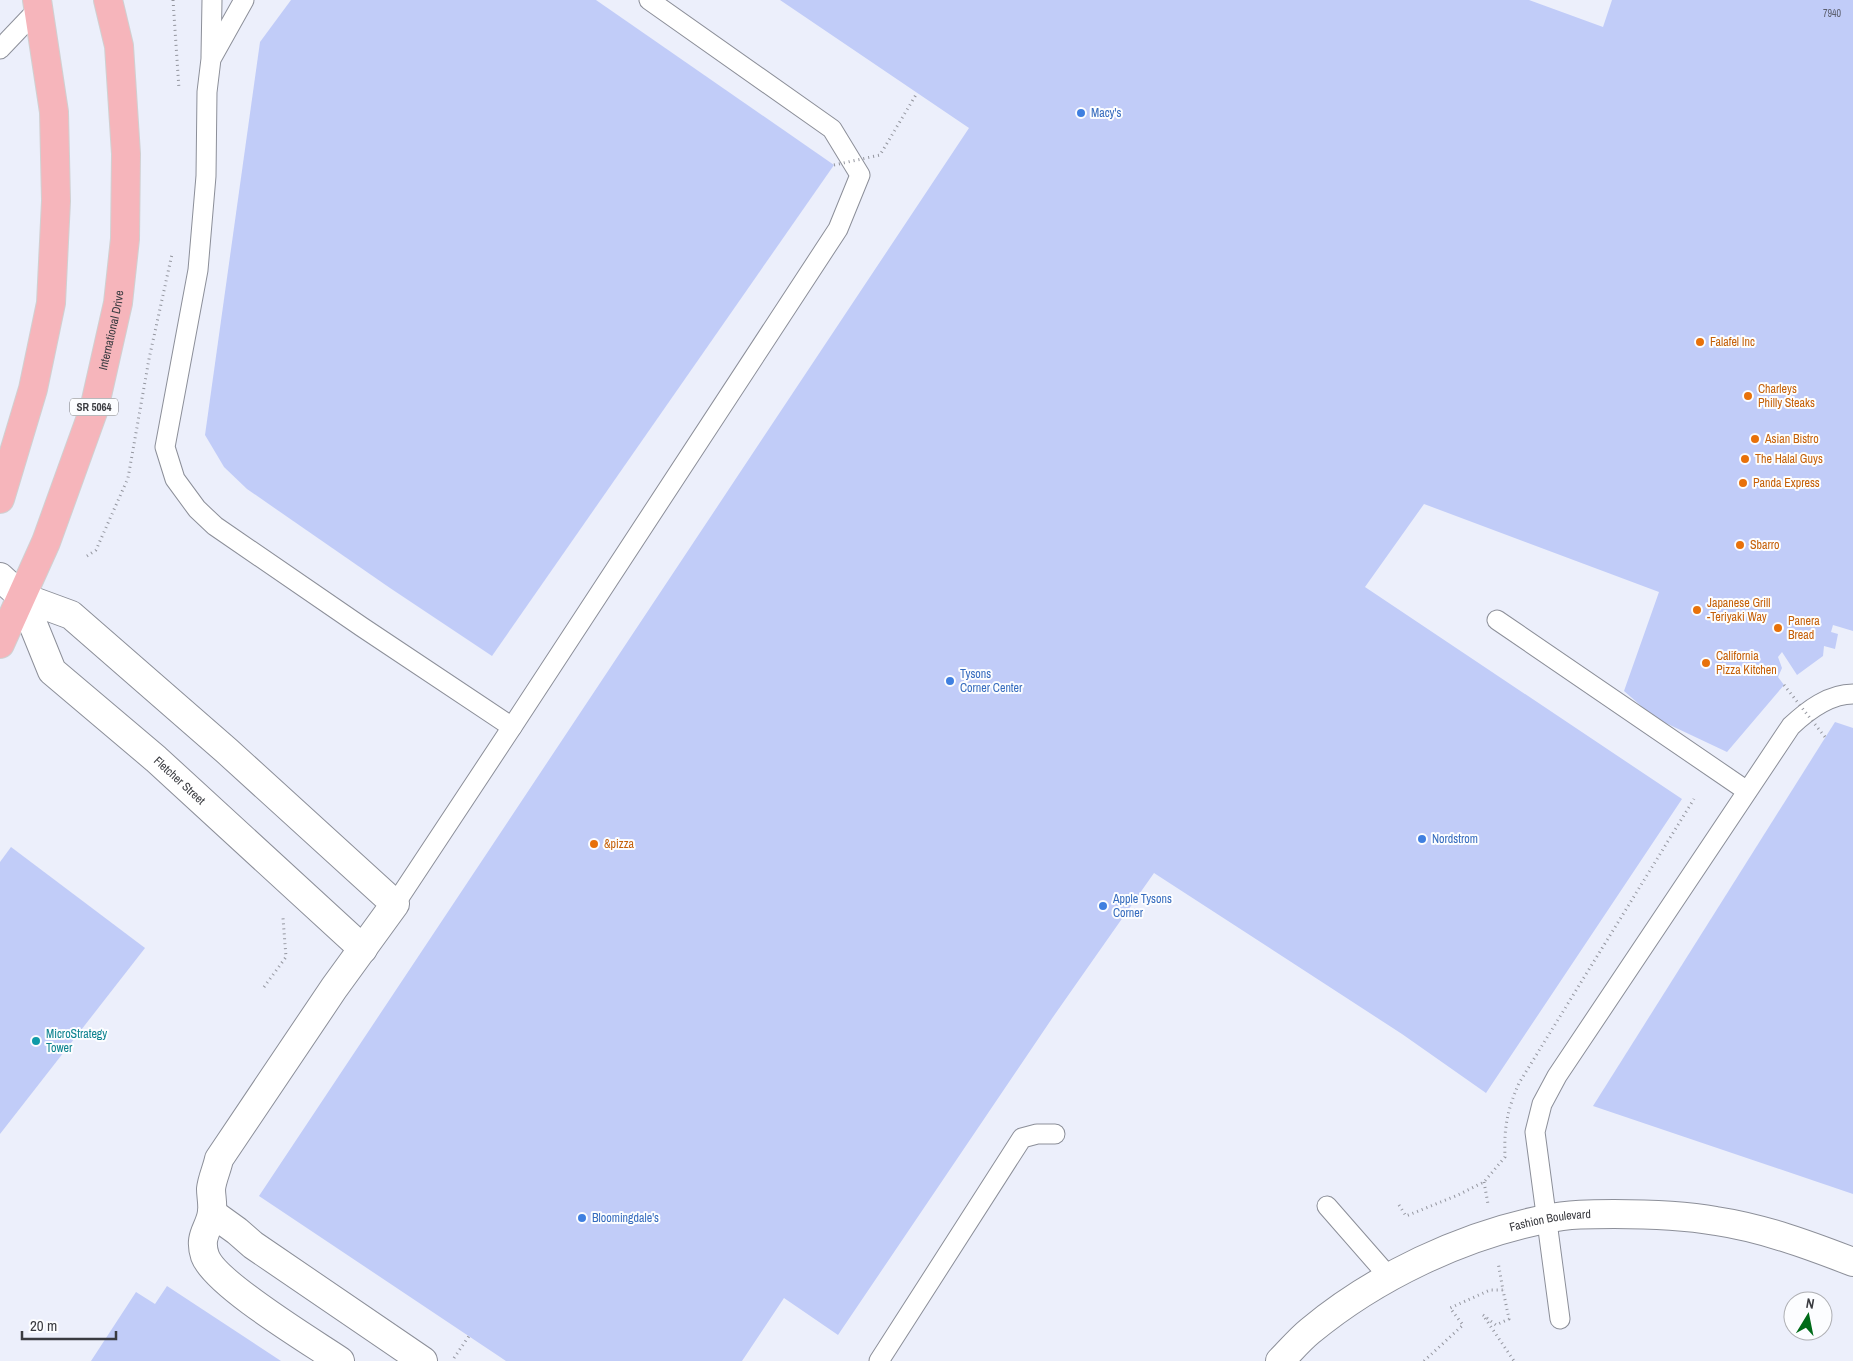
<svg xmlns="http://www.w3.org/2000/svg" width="1853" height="1361" font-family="'Archivo Narrow',sans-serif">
<rect width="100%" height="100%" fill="#eceffb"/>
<g fill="#c1ccf8">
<path d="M 291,0 L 596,0 L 834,165 L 492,656 L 390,588 L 247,489 L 224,467 L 205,435 L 260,42 Z"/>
<path d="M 780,0 L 1529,0 L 1603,27 L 1612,0 L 1853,0 L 1853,631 L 1833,625 L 1831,632 L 1838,634 L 1835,649 L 1824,646 L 1823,656 L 1797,675 L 1782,652 L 1778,657 L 1782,668 L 1778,677 L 1784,685 L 1727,752 L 1655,718 L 1624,691 L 1659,592 L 1424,504 L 1365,587 L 1682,799 L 1486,1093 L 1402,1034 L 1154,873 L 1053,1017 L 838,1335 L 784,1298 L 742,1361 L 506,1361 L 259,1196 L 969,128 Z"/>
<path d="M 1835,722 L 1853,728 L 1853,1194 L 1593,1106 Z"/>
<path d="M 11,847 L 145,948 L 0,1134 L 0,862 Z"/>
<path d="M 167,1286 L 281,1361 L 91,1361 L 136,1292 L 155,1304 Z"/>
</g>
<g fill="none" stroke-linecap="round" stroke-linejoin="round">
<defs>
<g id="lane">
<path d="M 244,0 L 211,59 L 207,92 L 206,176 L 198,270 L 165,447 L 175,479 L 197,509 L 215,526 L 362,627 L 512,727 L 395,904"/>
<path d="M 0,49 L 39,8"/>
<path d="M 211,56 L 212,0"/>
<path d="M 1497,620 L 1747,791"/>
<path d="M 512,727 L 838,229 L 860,175 L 832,129 L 649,0"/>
<path d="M 1327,1206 L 1390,1278"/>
<path d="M 1560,1319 L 1535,1132 L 1542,1104 L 1557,1076 L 1791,726 C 1808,710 1829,694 1853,694"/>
<path d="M 879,1361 L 1022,1138 L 1037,1134 L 1055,1134"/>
</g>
<g id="street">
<path d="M 0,577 L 22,597 L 71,615 L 227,751 L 395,904 L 334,988 L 219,1159 C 217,1169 212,1179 211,1189 C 211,1196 213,1204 212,1212 C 210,1229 198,1235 205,1256 C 215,1284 312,1342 340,1361"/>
<path id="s1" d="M 22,597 L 52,671 L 156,759 L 363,949"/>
<path d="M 212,1213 L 237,1231 L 253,1245 L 423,1361"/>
</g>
<g id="secondary">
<path id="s2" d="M 1280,1361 C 1290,1351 1299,1340 1310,1331 C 1375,1277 1463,1235 1546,1219 C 1568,1214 1592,1214 1614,1214 C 1648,1214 1682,1215 1716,1221 C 1763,1228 1809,1245 1853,1262"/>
</g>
<g id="primary">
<path d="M 0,499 L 33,389 L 51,303 L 56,201 L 54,112 L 37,0"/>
<path id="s3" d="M 0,644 L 46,542 L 94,409 L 118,303 L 125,239 L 126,154 L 119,46 L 108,0"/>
</g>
</defs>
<use href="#lane" stroke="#8c8f99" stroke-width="21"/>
<use href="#street" stroke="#8c8f99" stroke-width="30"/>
<use href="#secondary" stroke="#8c8f99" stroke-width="30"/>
<use href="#primary" stroke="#d0d0d1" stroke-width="30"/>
<g stroke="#94969f" stroke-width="3" stroke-dasharray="1 4" stroke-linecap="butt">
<path d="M 173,0 L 179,89"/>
<path d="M 87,556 L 96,550 L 128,478 L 149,359 L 172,254"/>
<path d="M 264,987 L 286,957 L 283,918"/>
<path d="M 1484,1182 L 1488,1204"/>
<path d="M 1399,1205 L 1406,1216 L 1458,1195 L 1484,1182 L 1505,1157 C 1504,1127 1507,1111 1519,1083 L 1694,799"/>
<path d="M 1483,1315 L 1496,1325 L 1509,1319 L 1503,1290"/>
<path d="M 1485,1318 L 1514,1361"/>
<path d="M 454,1358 L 469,1336"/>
<path d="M 1424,1361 L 1463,1325 L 1450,1308 L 1490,1290 L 1503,1290 L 1498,1262"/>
</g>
<use href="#lane" stroke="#fff" stroke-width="19"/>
<use href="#street" stroke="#fff" stroke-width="28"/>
<use href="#secondary" stroke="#fff" stroke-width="28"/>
<use href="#primary" stroke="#f6b5bb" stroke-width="28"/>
<g stroke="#94969f" stroke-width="3" stroke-dasharray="1 4" stroke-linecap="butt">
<path d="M 834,165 L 880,155 L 917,93"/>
<path d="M 1784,685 L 1825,737"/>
</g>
</g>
<g fill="#3f7fe0" stroke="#fcfdff" stroke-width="2">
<circle cx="1081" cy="113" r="5"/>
<circle cx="950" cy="681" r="5"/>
<circle cx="1422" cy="839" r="5"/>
<circle cx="1103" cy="906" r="5"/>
<circle cx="582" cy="1218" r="5"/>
</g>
<g fill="#e8710a" stroke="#fcfdff" stroke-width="2">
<circle cx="1700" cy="342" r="5"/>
<circle cx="1748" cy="396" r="5"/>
<circle cx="1755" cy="439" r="5"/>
<circle cx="1745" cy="459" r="5"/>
<circle cx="1743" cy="483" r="5"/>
<circle cx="1740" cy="545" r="5"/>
<circle cx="1697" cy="610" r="5"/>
<circle cx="1778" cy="628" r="5"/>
<circle cx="1706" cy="663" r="5"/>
<circle cx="594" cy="844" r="5"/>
</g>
<circle fill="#0f9aa8" stroke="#fcfdff" stroke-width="2" cx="36" cy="1041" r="5"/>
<g text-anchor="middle" stroke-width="4" stroke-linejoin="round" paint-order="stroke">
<g font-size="10" fill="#5c5f6e">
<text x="1832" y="17">7940</text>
</g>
<rect fill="#fcfdff" stroke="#747579" stroke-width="1" x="70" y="398.5" width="48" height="17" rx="4"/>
<g font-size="11" font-weight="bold" fill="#3a3b40">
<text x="94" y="411">SR 5064</text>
</g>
<g font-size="12" fill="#366cbe" stroke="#fcfdff" text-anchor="start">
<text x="1091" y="117">Macy's</text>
<text x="960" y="678">Tysons<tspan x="960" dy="14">Corner Center</tspan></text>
<text x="1432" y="843">Nordstrom</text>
<text x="1113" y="903">Apple Tysons<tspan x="1113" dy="14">Corner</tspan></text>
<text x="592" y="1222">Bloomingdale's</text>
</g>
<g font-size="12" fill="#3a3b40" stroke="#fcfdff">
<text dy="4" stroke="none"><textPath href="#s3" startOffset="334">International Drive</textPath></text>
<text dy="4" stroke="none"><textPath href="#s1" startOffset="248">Fletcher Street</textPath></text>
<text dy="4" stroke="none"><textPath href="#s2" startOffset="310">Fashion Boulevard</textPath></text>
</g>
<g font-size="12" fill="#c56008" stroke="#fcfdff" text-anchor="start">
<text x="1710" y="346">Falafel Inc</text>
<text x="1758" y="393">Charleys<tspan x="1758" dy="14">Philly Steaks</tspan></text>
<text x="1765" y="443">Asian Bistro</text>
<text x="1755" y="463">The Halal Guys</text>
<text x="1753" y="487">Panda Express</text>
<text x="1750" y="549">Sbarro</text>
<text x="1707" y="607">Japanese Grill<tspan x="1707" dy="14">-Teriyaki Way</tspan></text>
<text x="1788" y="625">Panera<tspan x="1788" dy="14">Bread</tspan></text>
<text x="1716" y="660">California<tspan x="1716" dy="14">Pizza Kitchen</tspan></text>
<text x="604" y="848">&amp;pizza</text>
</g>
<g font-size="12" fill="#0d838f" stroke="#fcfdff" text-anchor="start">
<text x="46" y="1038">MicroStrategy<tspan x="46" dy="14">Tower</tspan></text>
</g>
</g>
<g transform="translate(1808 1316) rotate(10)"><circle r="24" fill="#fcfdff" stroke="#aeafb3"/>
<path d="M0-4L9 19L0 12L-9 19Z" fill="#006b19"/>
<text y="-8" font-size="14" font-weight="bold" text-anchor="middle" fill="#3a3b40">N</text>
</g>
<path d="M22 1331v8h94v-8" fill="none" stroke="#3a3b40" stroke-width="2.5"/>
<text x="30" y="1331" font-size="15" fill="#3a3b40" stroke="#fcfdff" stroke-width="4" paint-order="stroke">20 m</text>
</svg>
